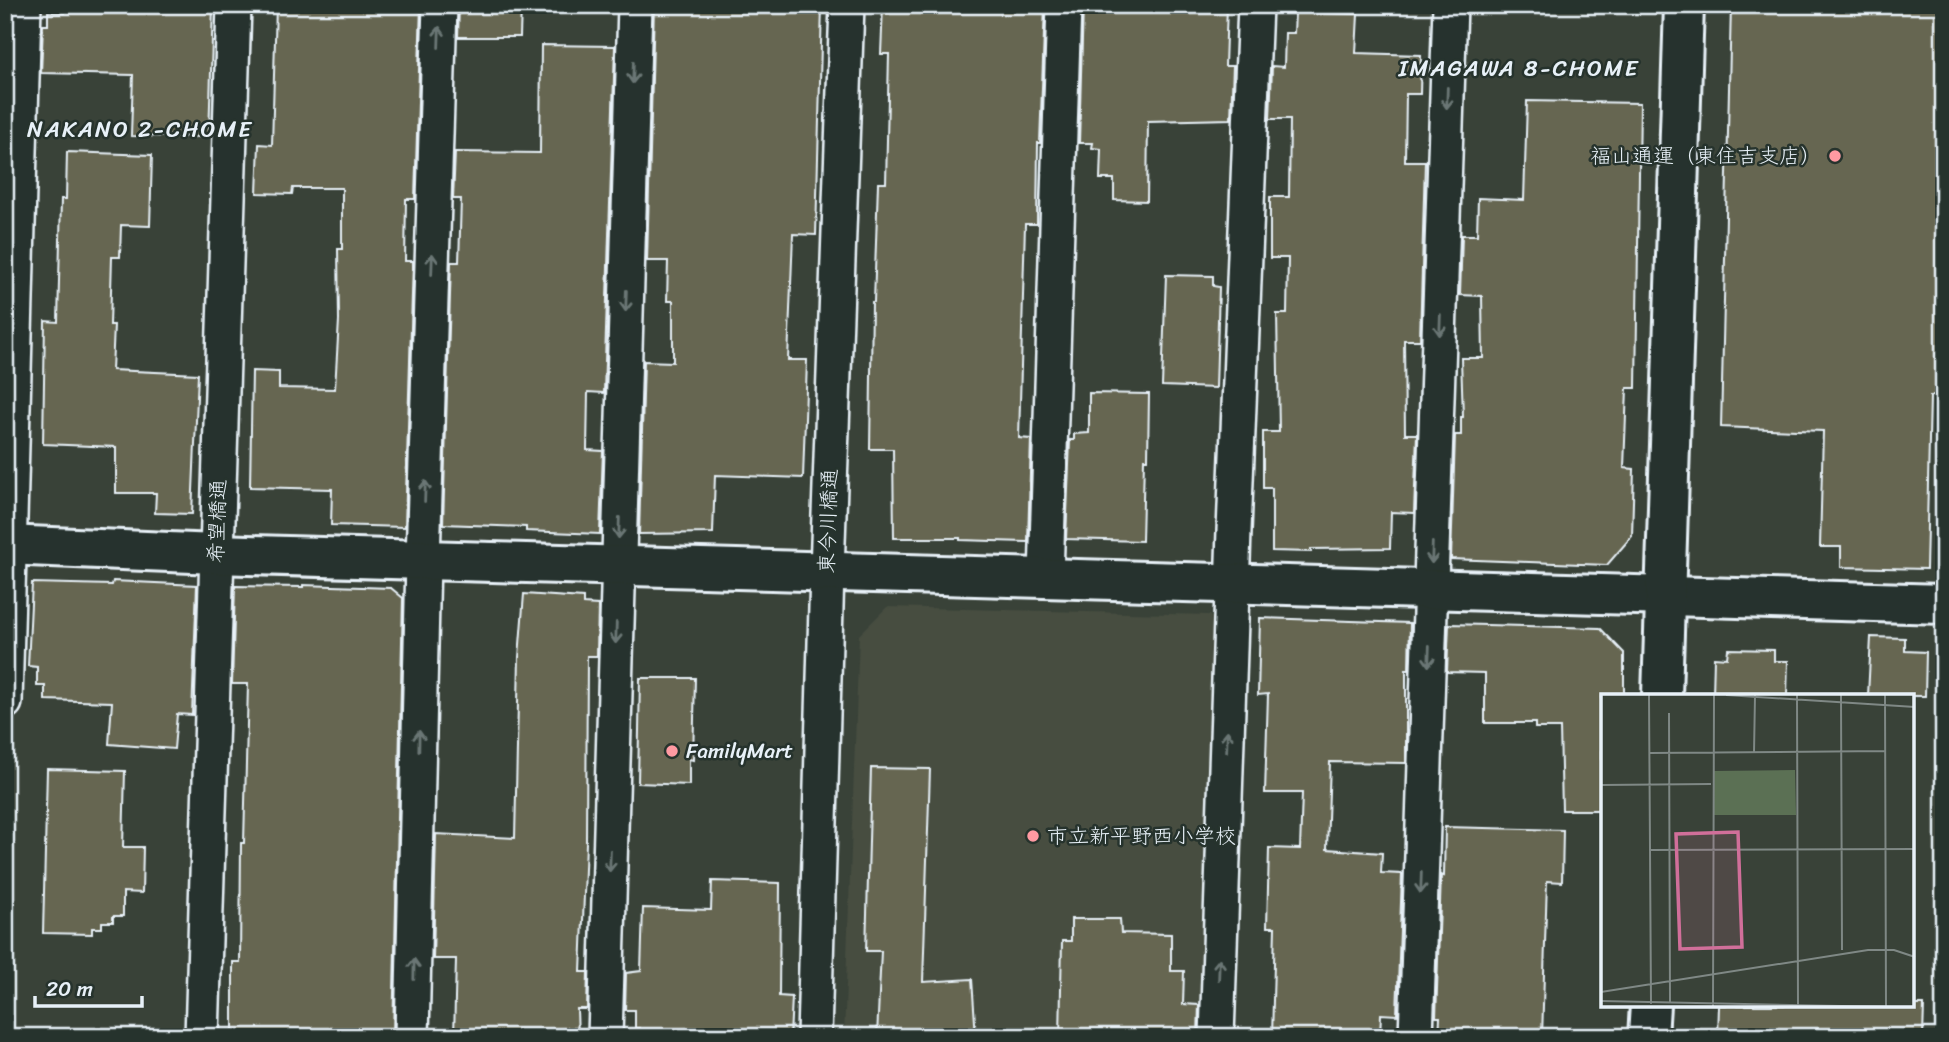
<svg xmlns="http://www.w3.org/2000/svg" width="1949" height="1042" font-family="Sriracha,'Klee One',sans-serif">
<rect width="100%" height="100%" fill="#394238"/>
<filter id="ink" filterUnits="userSpaceOnUse"><feTurbulence type="fractalNoise" baseFrequency=".0143" numOctaves="2"/><feDisplacementMap in="SourceGraphic" scale="14" xChannelSelector="R" yChannelSelector="G"/><feConvolveMatrix kernelMatrix="1 2 1 2 8 2 1 2 1" color-interpolation-filters="sRGB"/></filter>
<g filter="url(#ink)">
<path fill="#464d40" d="M 887,607 L 1210,615 L 1221,624 L 1211,1037 L 844,1037 L 859,635 Z"/>
<g fill="#666651" stroke="#e8f1f8" stroke-width="2">
<path d="M 64,5 L 213,5 L 209,137 L 131,136 L 133,75 L 41,73 L 43,25 L 48,25 L 48,12 L 64,13 Z"/>
<path d="M 276,5 L 421,5 L 415,199 L 406,199 L 405,261 L 413,261 L 405,527 L 331,525 L 332,489 L 250,487 L 252,371 L 279,372 L 279,388 L 335,389 L 339,320 L 338,249 L 342,249 L 342,188 L 293,188 L 292,194 L 257,193 L 259,144 L 272,145 Z"/>
<path d="M 459,5 L 521,5 L 520,37 L 458,37 Z"/>
<path d="M 654,5 L 822,5 L 816,235 L 793,234 L 788,360 L 807,360 L 803,478 L 715,475 L 713,533 L 639,534 L 644,361 L 673,362 L 673,301 L 667,301 L 668,261 L 647,261 Z"/>
<path d="M 883,5 L 1045,5 L 1040,143 L 1038,143 L 1037,224 L 1025,224 L 1019,438 L 1031,439 L 1028,542 L 960,540 L 960,538 L 894,538 L 893,449 L 870,449 L 872,302 L 874,302 L 878,183 L 886,183 L 889,54 L 881,54 Z"/>
<path d="M 1083,5 L 1227,5 L 1225,66 L 1233,66 L 1231,119 L 1148,121 L 1147,201 L 1114,200 L 1114,179 L 1100,179 L 1101,149 L 1092,148 L 1093,143 L 1079,143 Z"/>
<path d="M 1731,5 L 1944,5 L 1944,396 L 1930,396 L 1926,569 L 1841,567 L 1841,547 L 1820,547 L 1823,431 L 1721,427 Z"/>
<path d="M 1295,12 L 1358,14 L 1356,53 L 1421,55 L 1420,94 L 1406,94 L 1405,161 L 1425,161 L 1420,340 L 1404,340 L 1405,434 L 1417,434 L 1414,513 L 1391,512 L 1390,548 L 1311,549 L 1311,552 L 1272,551 L 1272,488 L 1263,488 L 1263,432 L 1279,432 L 1277,314 L 1287,314 L 1288,258 L 1270,258 L 1270,197 L 1289,197 L 1290,119 L 1270,119 L 1272,66 L 1284,67 L 1285,33 L 1294,33 Z"/>
<path d="M 541,45 L 615,46 L 604,393 L 588,392 L 587,450 L 603,451 L 600,534 L 526,531 L 526,527 L 443,524 L 451,262 L 459,262 L 461,199 L 453,199 L 455,152 L 540,153 Z"/>
<path d="M 1527,101 L 1640,103 L 1636,388 L 1627,388 L 1624,468 L 1634,469 L 1632,536 L 1607,565 L 1451,559 L 1455,435 L 1461,435 L 1461,417 L 1463,417 L 1461,358 L 1483,358 L 1482,296 L 1460,295 L 1462,235 L 1477,235 L 1478,198 L 1524,200 Z"/>
<path d="M 67,152 L 152,155 L 150,226 L 121,225 L 120,257 L 112,257 L 110,325 L 114,325 L 112,370 L 198,374 L 192,514 L 155,513 L 156,493 L 116,493 L 116,447 L 43,444 L 45,321 L 58,322 L 61,199 L 66,199 Z"/>
<path d="M 1166,275 L 1213,276 L 1213,286 L 1219,287 L 1216,388 L 1162,386 Z"/>
<path d="M 1089,393 L 1149,394 L 1148,459 L 1144,459 L 1142,541 L 1066,539 L 1070,440 L 1074,440 L 1074,434 L 1089,433 Z"/>
<path d="M 113,581 L 197,585 L 192,715 L 177,714 L 174,749 L 109,744 L 112,702 L 45,700 L 45,686 L 37,686 L 37,667 L 28,666 L 32,583 L 112,585 Z"/>
<path d="M 303,585 L 391,588 L 403,598 L 393,1037 L 233,1037 L 233,962 L 240,962 L 241,843 L 244,843 L 248,684 L 232,684 L 235,586 L 303,587 Z"/>
<path d="M 524,594 L 583,598 L 583,604 L 598,605 L 597,656 L 587,656 L 586,843 L 581,972 L 588,972 L 587,1009 L 577,1009 L 578,1037 L 454,1037 L 456,959 L 433,959 L 436,834 L 515,838 L 519,657 Z"/>
<path d="M 1260,618 L 1410,623 L 1409,670 L 1406,670 L 1406,763 L 1330,762 L 1327,849 L 1382,853 L 1381,873 L 1402,874 L 1397,1015 L 1381,1014 L 1380,1037 L 1272,1037 L 1275,927 L 1267,927 L 1269,848 L 1300,849 L 1302,793 L 1265,793 L 1268,694 L 1258,695 Z"/>
<path d="M 1449,624 L 1600,628 L 1624,653 L 1624,696 L 1602,696 L 1602,810 L 1562,810 L 1560,728 L 1535,728 L 1535,723 L 1485,723 L 1485,673 L 1447,672 Z"/>
<path d="M 1871,637 L 1905,638 L 1905,651 L 1926,652 L 1925,696 L 1868,696 Z"/>
<path d="M 1728,649 L 1774,650 L 1774,661 L 1788,661 L 1787,696 L 1713,696 L 1714,657 L 1727,658 Z"/>
<path d="M 640,678 L 695,678 L 693,760 L 689,759 L 689,785 L 638,783 Z"/>
<path d="M 871,768 L 930,769 L 923,982 L 972,979 L 976,1037 L 877,1037 L 881,951 L 866,951 Z"/>
<path d="M 47,769 L 125,771 L 123,847 L 143,847 L 142,893 L 123,892 L 123,916 L 113,916 L 113,922 L 102,922 L 102,928 L 92,928 L 92,934 L 43,933 Z"/>
<path d="M 1445,827 L 1563,830 L 1562,882 L 1547,881 L 1542,1037 L 1439,1037 L 1440,1017 L 1436,1017 L 1441,875 L 1444,876 Z"/>
<path d="M 712,881 L 780,883 L 779,996 L 792,997 L 790,1037 L 640,1037 L 640,1028 L 635,1028 L 635,1010 L 625,1010 L 626,973 L 641,971 L 643,908 L 711,910 Z"/>
<path d="M 1071,919 L 1120,919 L 1121,933 L 1171,934 L 1171,971 L 1184,971 L 1183,1004 L 1199,1005 L 1198,1037 L 1060,1037 L 1062,941 L 1071,941 Z"/>
<path d="M 1719,1005 L 1924,1005 L 1923,1037 L 1718,1037 Z"/>
</g>
<g fill="none" stroke-linecap="round" stroke-linejoin="round">
<defs>
<g id="minor">
<path d="M 1046,577 L 1064,5"/>
<path d="M 5,702 L 24,5"/>
<path d="M 202,1037 L 234,5"/>
<path d="M 412,1037 L 423,560 L 440,5"/>
<path d="M 605,1037 L 635,5"/>
<path d="M 814,1037 L 827,571 L 847,5"/>
<path d="M 1217,1037 L 1234,531 L 1255,5"/>
<path d="M 1416,1037 L 1450,5"/>
</g>
<g id="tertiary">
<path d="M 5,545 L 216,554 L 1944,604"/>
<path d="M 1662,696 L 1684,5"/>
<path d="M 1648,1037 L 1650,1005"/>
</g>
</defs>
<use href="#minor" stroke="#e8f1f8" stroke-width="38"/>
<use href="#tertiary" stroke="#e8f1f8" stroke-width="44"/>
<use href="#minor" stroke="#26332d" stroke-width="33"/>
<use href="#tertiary" stroke="#26332d" stroke-width="38"/>
</g>
<defs><path id="oneway-shaft" d="M-6 0H5M1.5-3L5.5 0L1.5 3" fill="none" stroke-width="1.6" stroke-linecap="round" stroke-linejoin="round" transform="scale(1.75)"/></defs>
<g stroke="#6a7674">
<use href="#oneway-shaft" transform="translate(439 37) rotate(-88)"/>
<use href="#oneway-shaft" transform="translate(633 73) rotate(92)"/>
<use href="#oneway-shaft" transform="translate(1447 98) rotate(92)"/>
<use href="#oneway-shaft" transform="translate(432 264) rotate(-88)"/>
<use href="#oneway-shaft" transform="translate(626 301) rotate(92)"/>
<use href="#oneway-shaft" transform="translate(1440 325) rotate(92)"/>
<use href="#oneway-shaft" transform="translate(425 491) rotate(-88)"/>
<use href="#oneway-shaft" transform="translate(619 528) rotate(92)"/>
<use href="#oneway-shaft" transform="translate(1432 553) rotate(92)"/>
<use href="#oneway-shaft" transform="translate(616 633) rotate(92)"/>
<use href="#oneway-shaft" transform="translate(1429 656) rotate(92)"/>
<use href="#oneway-shaft" transform="translate(419 741) rotate(-89)"/>
<use href="#oneway-shaft" transform="translate(1227 741) rotate(-88)"/>
<use href="#oneway-shaft" transform="translate(610 861) rotate(92)"/>
<use href="#oneway-shaft" transform="translate(1421 883) rotate(92)"/>
<use href="#oneway-shaft" transform="translate(414 969) rotate(-89)"/>
<use href="#oneway-shaft" transform="translate(1219 969) rotate(-88)"/>
</g>
</g>
<g fill="#ff9aa2" stroke="#26332d" stroke-width="2.5">
<circle cx="1835" cy="156" r="7"/>
<circle cx="672" cy="751" r="7"/>
<circle cx="1033" cy="836" r="7"/>
</g>
<g text-anchor="middle" stroke-width="5" stroke-linejoin="round" paint-order="stroke">
<g font-size="21" fill="#e8f1f8" stroke="#26332d" text-anchor="start">
<text x="1821" y="163" text-anchor="end">福山通運（東住吉支店）</text>
<text x="686" y="758">FamilyMart</text>
<text x="1047" y="843">市立新平野西小学校</text>
</g>
<g font-size="21" fill="#e8f1f8" stroke="#26332d">
<text transform="translate(217 521) rotate(-88)" y="7">希望橋通</text>
<text transform="translate(828 521) rotate(-88)" y="7">東今川橋通</text>
</g>
<g font-size="23" letter-spacing="2" fill="#e8f1f8" stroke="#26332d">
<text x="1519" y="76">IMAGAWA 8-CHOME</text>
<text x="140" y="137">NAKANO 2-CHOME</text>
</g>
</g>
<g transform="translate(1601 694)">
<rect width="313" height="313" fill="#394238"/>
<path d="M 194,76 L 195,121 L 113,121 L 113,77 Z" fill="#5b7054"/>
<path fill="none" stroke="#7f8885" stroke-width="2" d="M 48,1 L 50,310M 125,1 L 314,13M 196,1 L 197,312M 240,1 L 241,256M 284,1 L 285,313M 68,19 L 69,308M 48,59 L 284,57M 153,59 L 154,1M 0,91 L 110,90M 49,156 L 314,155M 0,298 L 267,256 L 293,256 L 314,263M 0,307 L 292,313M 112,313 L 113,1"/>
<path fill="#d16f9a" fill-opacity="0.15" stroke="#d16f9a" stroke-width="3.5" d="M 137,138 L 141,253 L 79,255 L 75,140 Z"/>
<rect width="313" height="313" fill="none" stroke="#e8f1f8" stroke-width="3.5"/>
</g>
<rect width="1949" height="1042" fill="none" stroke="#26332d" stroke-width="28"/>
<rect x="14" y="14" width="1921" height="1014" fill="none" stroke="#e8f1f8" stroke-width="2.5" filter="url(#ink)"/>
<path d="M35 996v10h107v-10" fill="none" stroke="#e8f1f8" stroke-width="3.5"/>
<text x="46" y="996" font-size="21" fill="#e8f1f8" stroke="#26332d" stroke-width="5" paint-order="stroke">20 m</text>
</svg>
